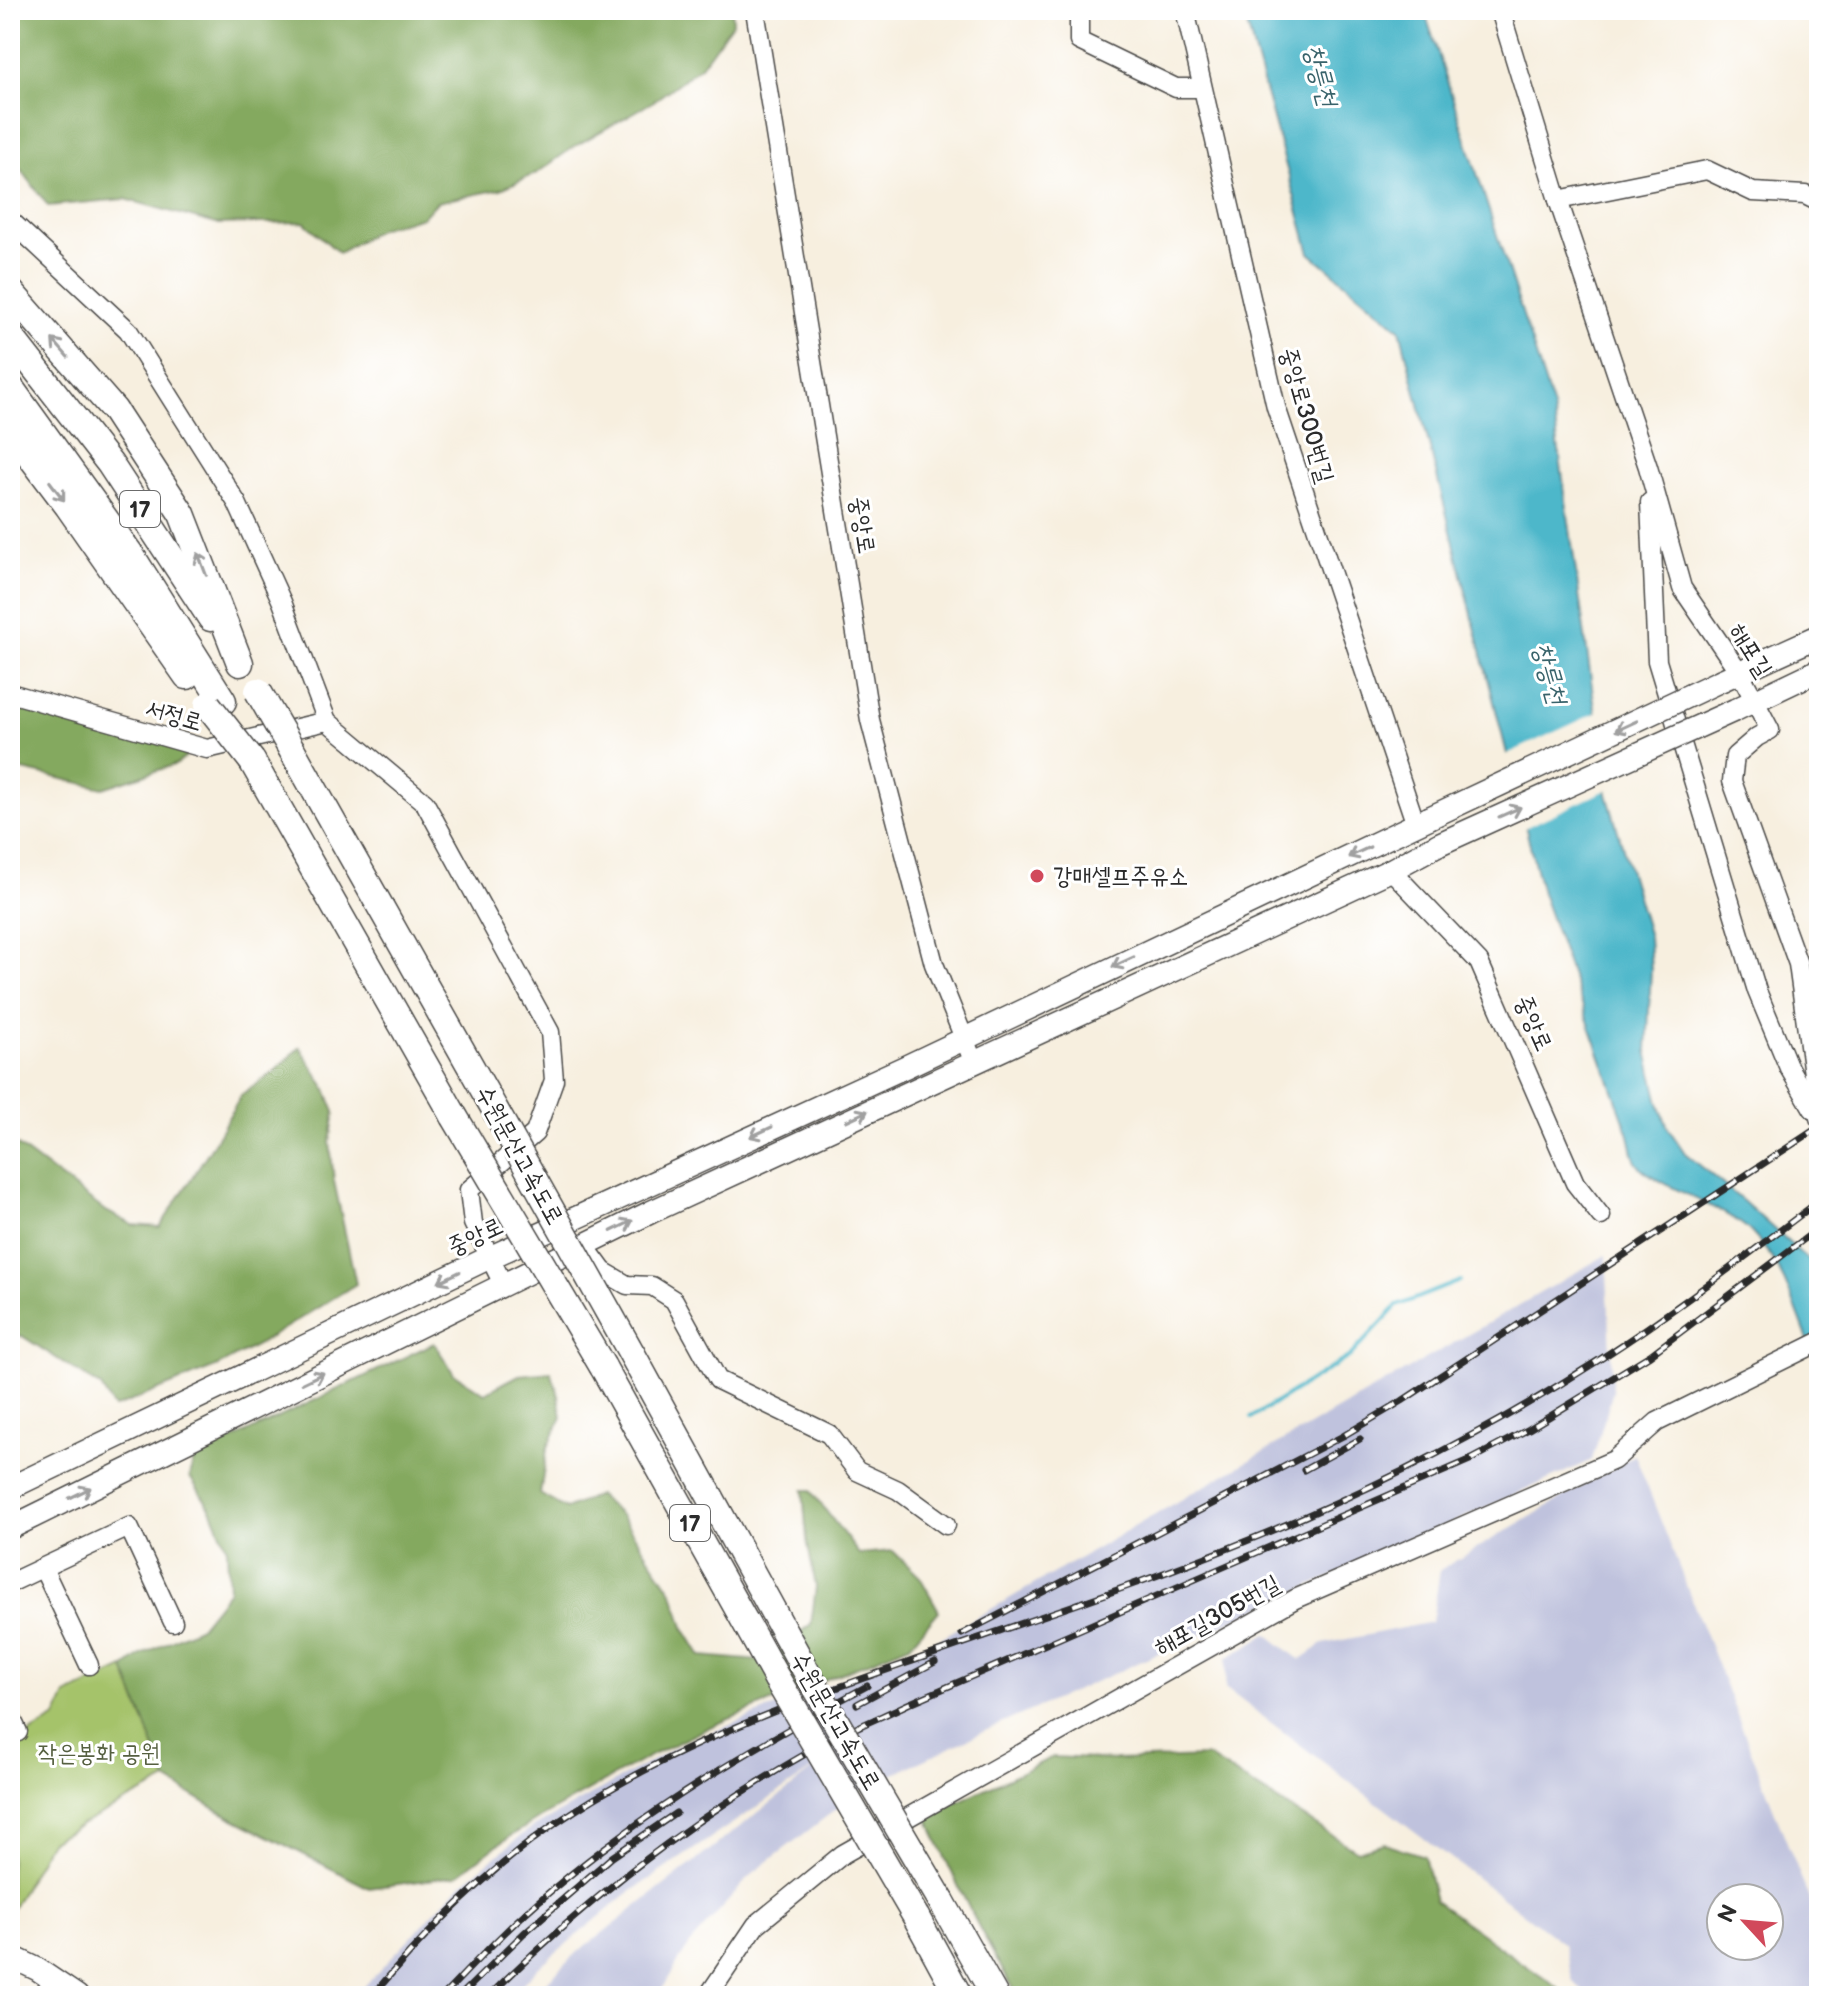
<svg xmlns="http://www.w3.org/2000/svg" width="1829" height="2006" font-family="'Balsamiq Sans','Poor Story',sans-serif">
<rect width="100%" height="100%" fill="#fff"/>
<filter id="ink" filterUnits="userSpaceOnUse"><feTurbulence type="fractalNoise" baseFrequency=".0125" numOctaves="2"/><feDisplacementMap in="SourceGraphic" scale="16" xChannelSelector="R" yChannelSelector="G"/><feConvolveMatrix kernelMatrix="1 2 1 2 8 2 1 2 1" color-interpolation-filters="sRGB"/></filter>
<filter id="wash" filterUnits="userSpaceOnUse"><feTurbulence type="fractalNoise" baseFrequency=".006" numOctaves="4" result="noise"/><feDisplacementMap in="SourceGraphic" scale="32" xChannelSelector="R" yChannelSelector="G"/><feGaussianBlur stdDeviation="1.8" result="paint"/><feColorMatrix in="noise" values="0 0 0 0 0 0 0 0 0 0 0 0 0 0 0 0 0 1.4 0 .05"/><feComposite in="paint" operator="in"/></filter>
<g filter="url(#wash)">
<rect width="100%" height="100%" fill="#f7efdf"/>
<g fill="#bfc2dd" fill-rule="evenodd">
<path d="M 1606,1255 L 1613,1391 L 1592,1460 L 987,1730 L 862,1789 L 752,1874 L 688,1946 L 658,1996 L 531,1996 L 578,1952 L 821,1764 L 627,1894 L 542,1964 L 510,1996 L 355,1996 L 461,1884 L 527,1831 L 678,1746 L 927,1646 Z"/>
<path d="M 1635,1455 L 1819,1924 L 1819,1996 L 1588,1996 L 1573,1982 L 1564,1944 L 1225,1688 L 1227,1658 L 1267,1634 L 1300,1660 L 1323,1644 L 1432,1622 L 1440,1570 ZM 1721,1898 L 1769,1898 L 1769,1946 L 1721,1946 Z"/>
</g>
<path fill="#a5c36a" stroke="#68774a" stroke-width="2" d="M 124,1668 L 167,1780 L 50,1841 L 10,1913 L 10,1791 L 14,1788 L 10,1778 L 10,1745 L 56,1718 L 66,1695 Z"/>
<g fill="#84a95e" stroke="#586a44" stroke-width="2">
<path d="M 10,10 L 732,10 L 733,22 L 701,66 L 654,101 L 572,148 L 537,173 L 501,189 L 437,202 L 423,217 L 381,228 L 339,253 L 304,222 L 216,224 L 125,199 L 48,206 L 10,154 Z"/>
<path d="M 10,704 L 62,714 L 194,750 L 177,764 L 103,788 L 14,768 L 10,770 Z"/>
<path d="M 300,1047 L 326,1089 L 335,1112 L 330,1142 L 334,1181 L 356,1284 L 259,1344 L 218,1366 L 114,1408 L 101,1387 L 22,1336 L 10,1336 L 10,1140 L 104,1210 L 133,1225 L 160,1227 L 214,1143 L 241,1095 L 275,1071 Z"/>
<path d="M 434,1343 L 454,1374 L 485,1393 L 519,1375 L 551,1372 L 558,1392 L 562,1417 L 547,1449 L 540,1494 L 566,1509 L 598,1495 L 622,1517 L 673,1593 L 685,1630 L 701,1656 L 761,1661 L 811,1624 L 816,1587 L 807,1540 L 803,1490 L 810,1490 L 859,1554 L 893,1551 L 920,1577 L 939,1611 L 910,1645 L 712,1726 L 652,1755 L 541,1817 L 497,1845 L 456,1876 L 369,1888 L 219,1811 L 167,1780 L 124,1668 L 141,1655 L 200,1627 L 229,1591 L 227,1548 L 212,1511 L 190,1477 L 194,1458 Z"/>
<path d="M 1053,1757 L 1115,1760 L 1208,1757 L 1357,1851 L 1384,1843 L 1424,1856 L 1435,1901 L 1569,1996 L 1018,1996 C 983,1938 953,1879 927,1816 Z"/>
</g>
<path fill="#4db7ca" stroke="#3c717a" stroke-width="2" d="M 1243,10 L 1424,10 L 1553,408 L 1607,794 L 1649,937 L 1651,970 L 1647,1051 L 1659,1103 L 1668,1128 L 1685,1153 L 1744,1202 L 1819,1270 L 1819,1367 C 1798,1320 1788,1269 1750,1231 C 1726,1207 1647,1182 1636,1162 C 1632,1153 1631,1141 1628,1132 L 1542,893 L 1400,329 L 1310,253 Z"/>
<path fill="#f7efdf" d="M 1600,711 L 1611,788 L 1522,829 L 1503,756 Z"/>
<g fill="none" stroke-linecap="round" stroke-linejoin="round">
<path stroke="#4db7ca" stroke-width="4" d="M 1251,1418 L 1350,1356 L 1397,1306 L 1460,1281"/>
</g>
</g>
<g filter="url(#ink)">
<g fill="none" stroke-linecap="round" stroke-linejoin="round">
<defs>
<g id="minor">
<path d="M 755,10 L 870,720 L 934,964 L 974,1063"/>
<path d="M 1079,10 L 1079,41 L 1176,88 L 1202,88"/>
<path d="M 1185,10 L 1276,407 L 1416,825"/>
<path d="M 1500,10 L 1558,200 L 1648,467 L 1682,588 L 1740,673 L 1770,730 L 1757,737 L 1735,756 L 1732,781 L 1798,964 L 1819,1118"/>
<path d="M 1558,200 L 1707,170 L 1753,192 L 1805,195 L 1819,202"/>
<path d="M 10,220 L 128,330 L 237,503 L 282,602 L 327,721 L 425,803 L 550,1032 L 554,1080 L 535,1133 L 469,1190 L 473,1223 L 503,1284"/>
<path d="M 1650,502 L 1657,661 L 1757,991 L 1789,1068 L 1813,1109"/>
<path d="M 10,693 L 207,749 L 327,721"/>
<path d="M 1391,870 L 1479,962 L 1575,1183 L 1601,1216"/>
<path d="M 584,1245 L 603,1271 L 627,1285 L 652,1286 L 674,1300 L 718,1380 L 829,1434 L 857,1471 L 898,1490 L 946,1525"/>
<path d="M 43,1568 L 89,1665"/>
<path d="M 10,1583 L 129,1527 L 173,1622"/>
<path d="M 10,1715 L 18,1732"/>
<path d="M 708,1996 L 756,1925 L 843,1854 L 1295,1599 L 1614,1460 L 1657,1422 L 1819,1342"/>
</g>
<g id="major">
<path d="M 1722,680 L 1819,636"/>
<path d="M 1735,710 L 1819,670"/>
<path d="M 10,1488 L 480,1262 L 905,1067 L 1429,818"/>
<path d="M 10,1528 L 651,1212 L 1391,870 L 1439,844"/>
<path d="M 10,1956 L 37,1969 L 77,1996"/>
</g>
<g id="highway">
<path d="M 10,291 L 114,410 L 182,514 L 240,663"/>
<path d="M 10,336 L 110,464 L 211,618"/>
<path d="M 10,387 L 131,555 L 223,701"/>
<path d="M 10,429 L 68,506 L 187,676"/>
<path d="M 292,750 L 489,1099"/>
<path d="M 252,761 L 454,1116"/>
<path d="M 632,1354 L 802,1664"/>
<path d="M 603,1367 L 777,1679"/>
<path d="M 942,1902 L 995,1996"/>
<path d="M 916,1917 L 959,1996"/>
</g>
</defs>
<use href="#minor" stroke="#4a4846" stroke-width="21"/>
<use href="#major" stroke="#4a4846" stroke-width="25"/>
<use href="#highway" stroke="#4a4846" stroke-width="29"/>
<use href="#minor" stroke="#fff" stroke-width="18"/>
<use href="#major" stroke="#fff" stroke-width="22"/>
<use href="#highway" stroke="#fff" stroke-width="26"/>
<defs>
<g id="rail">
<path d="M 1304,1470 L 1360,1439"/>
<path d="M 962,1634 L 1343,1436 L 1402,1401 L 1819,1127"/>
<path d="M 857,1704 L 935,1662"/>
<path d="M 372,1996 C 431,1926 498,1859 576,1810 C 678,1745 791,1703 904,1664 C 1018,1624 1133,1587 1244,1542 C 1368,1492 1489,1431 1602,1358 C 1677,1310 1747,1255 1819,1201"/>
<path d="M 443,1996 C 478,1959 513,1922 552,1890 C 647,1809 757,1745 867,1686"/>
<path d="M 460,1996 L 524,1933 L 612,1857 L 676,1813"/>
<path d="M 489,1996 C 586,1899 694,1817 814,1749 C 844,1732 877,1719 908,1704 L 1472,1459 L 1529,1429 L 1650,1355 L 1819,1228"/>
</g>
</defs>
<use href="#rail" stroke="#2b2b2b" stroke-width="7"/>
<use href="#rail" stroke="#fff" stroke-width="4" stroke-dasharray="12" stroke-linecap="butt"/>
<defs>
<g id="major-bridge">
<path d="M 1429,818 L 1722,680"/>
<path d="M 1439,844 L 1735,710"/>
</g>
<g id="highway-bridge">
<path d="M 258,691 L 292,750"/>
<path d="M 208,705 L 252,761"/>
<path d="M 489,1099 L 632,1354"/>
<path d="M 454,1116 L 603,1367"/>
<path d="M 802,1664 L 942,1902"/>
<path d="M 777,1679 L 916,1917"/>
</g>
</defs>
<use href="#major-bridge" stroke="#4a4846" stroke-width="25" stroke-linecap="butt"/>
<use href="#highway-bridge" stroke="#4a4846" stroke-width="29" stroke-linecap="butt"/>
<use href="#major-bridge" stroke="#fff" stroke-width="22"/>
<use href="#highway-bridge" stroke="#fff" stroke-width="26"/>
</g>
<defs><path id="oneway-shaft" d="M-6 0H5M1.5-3L5.5 0L1.5 3" fill="none" stroke-width="1.6" stroke-linecap="round" stroke-linejoin="round" transform="scale(2)"/></defs>
<g stroke="#a0a0a0">
<use href="#oneway-shaft" transform="translate(60 348) rotate(-131)"/>
<use href="#oneway-shaft" transform="translate(57 491) rotate(53)"/>
<use href="#oneway-shaft" transform="translate(202 564) rotate(-111)"/>
<use href="#oneway-shaft" transform="translate(1626 726) rotate(155)"/>
<use href="#oneway-shaft" transform="translate(1510 812) rotate(-24)"/>
<use href="#oneway-shaft" transform="translate(1359 852) rotate(155)"/>
<use href="#oneway-shaft" transform="translate(1123 962) rotate(155)"/>
<use href="#oneway-shaft" transform="translate(857 1116) rotate(-25)"/>
<use href="#oneway-shaft" transform="translate(761 1132) rotate(155)"/>
<use href="#oneway-shaft" transform="translate(622 1226) rotate(-26)"/>
<use href="#oneway-shaft" transform="translate(449 1277) rotate(154)"/>
<use href="#oneway-shaft" transform="translate(313 1378) rotate(-26)"/>
<use href="#oneway-shaft" transform="translate(80 1493) rotate(-26)"/>
</g>
</g>
<circle fill="#d1495b" stroke="#fff" stroke-width="3" cx="1037" cy="876" r="8"/>
<g text-anchor="middle" stroke-width="6" stroke-linejoin="round" paint-order="stroke">
<g fill="#fff" stroke="#6b6b6b" stroke-width="2">
<rect x="120" y="491" width="40" height="36" rx="6"/>
<rect x="670" y="1505" width="40" height="36" rx="6"/>
</g>
<g font-size="22" font-weight="bold" fill="#2b2b2b">
<text x="140" y="517">17</text>
<text x="690" y="1531">17</text>
</g>
<g font-size="24" fill="#2b2b2b" stroke="#fff">
<text transform="translate(1307 415) rotate(74)" y="8">중앙로300번길</text>
<text transform="translate(863 525) rotate(81)" y="8">중앙로</text>
<text transform="translate(1751 650) rotate(58)" y="8">해포길</text>
<text transform="translate(174 715) rotate(16)" y="8">서정로</text>
<text transform="translate(1534 1023) rotate(66)" y="8">중앙로</text>
<text transform="translate(520 1155) rotate(61)" y="8">수원문산고속도로</text>
<text transform="translate(475 1236) rotate(-25)" y="8">중앙로</text>
<text transform="translate(1217 1615) rotate(-29)" y="8">해포길305번길</text>
<text transform="translate(836 1721) rotate(60)" y="8">수원문산고속도로</text>
</g>
<g font-size="24" fill="#2b2b2b" stroke="#fff" text-anchor="start">
<text x="1053" y="884">강매셀프주유소</text>
</g>
<g font-size="24" fill="#566041" stroke="#fff">
<text x="99" y="1761">작은봉화 공원</text>
</g>
<g font-size="26" font-style="italic" fill="#39636b" stroke="#fff">
<text transform="translate(1321 75) rotate(75)" y="9">창릉천</text>
<text transform="translate(1550 673) rotate(74)" y="9">창릉천</text>
</g>
</g>
<rect width="1829" height="2006" fill="none" stroke="#fff" stroke-width="40"/>
<g transform="translate(1745 1922) rotate(296)"><circle r="38" fill="#ffffff" stroke="#aaaaaa" stroke-width="2"/>
<path d="M0-6L14 30L0 20L-14 30Z" fill="#d1495b"/>
<text y="-12" font-size="22" font-weight="bold" text-anchor="middle" fill="#2b2b2b">N</text>
</g>
</svg>
